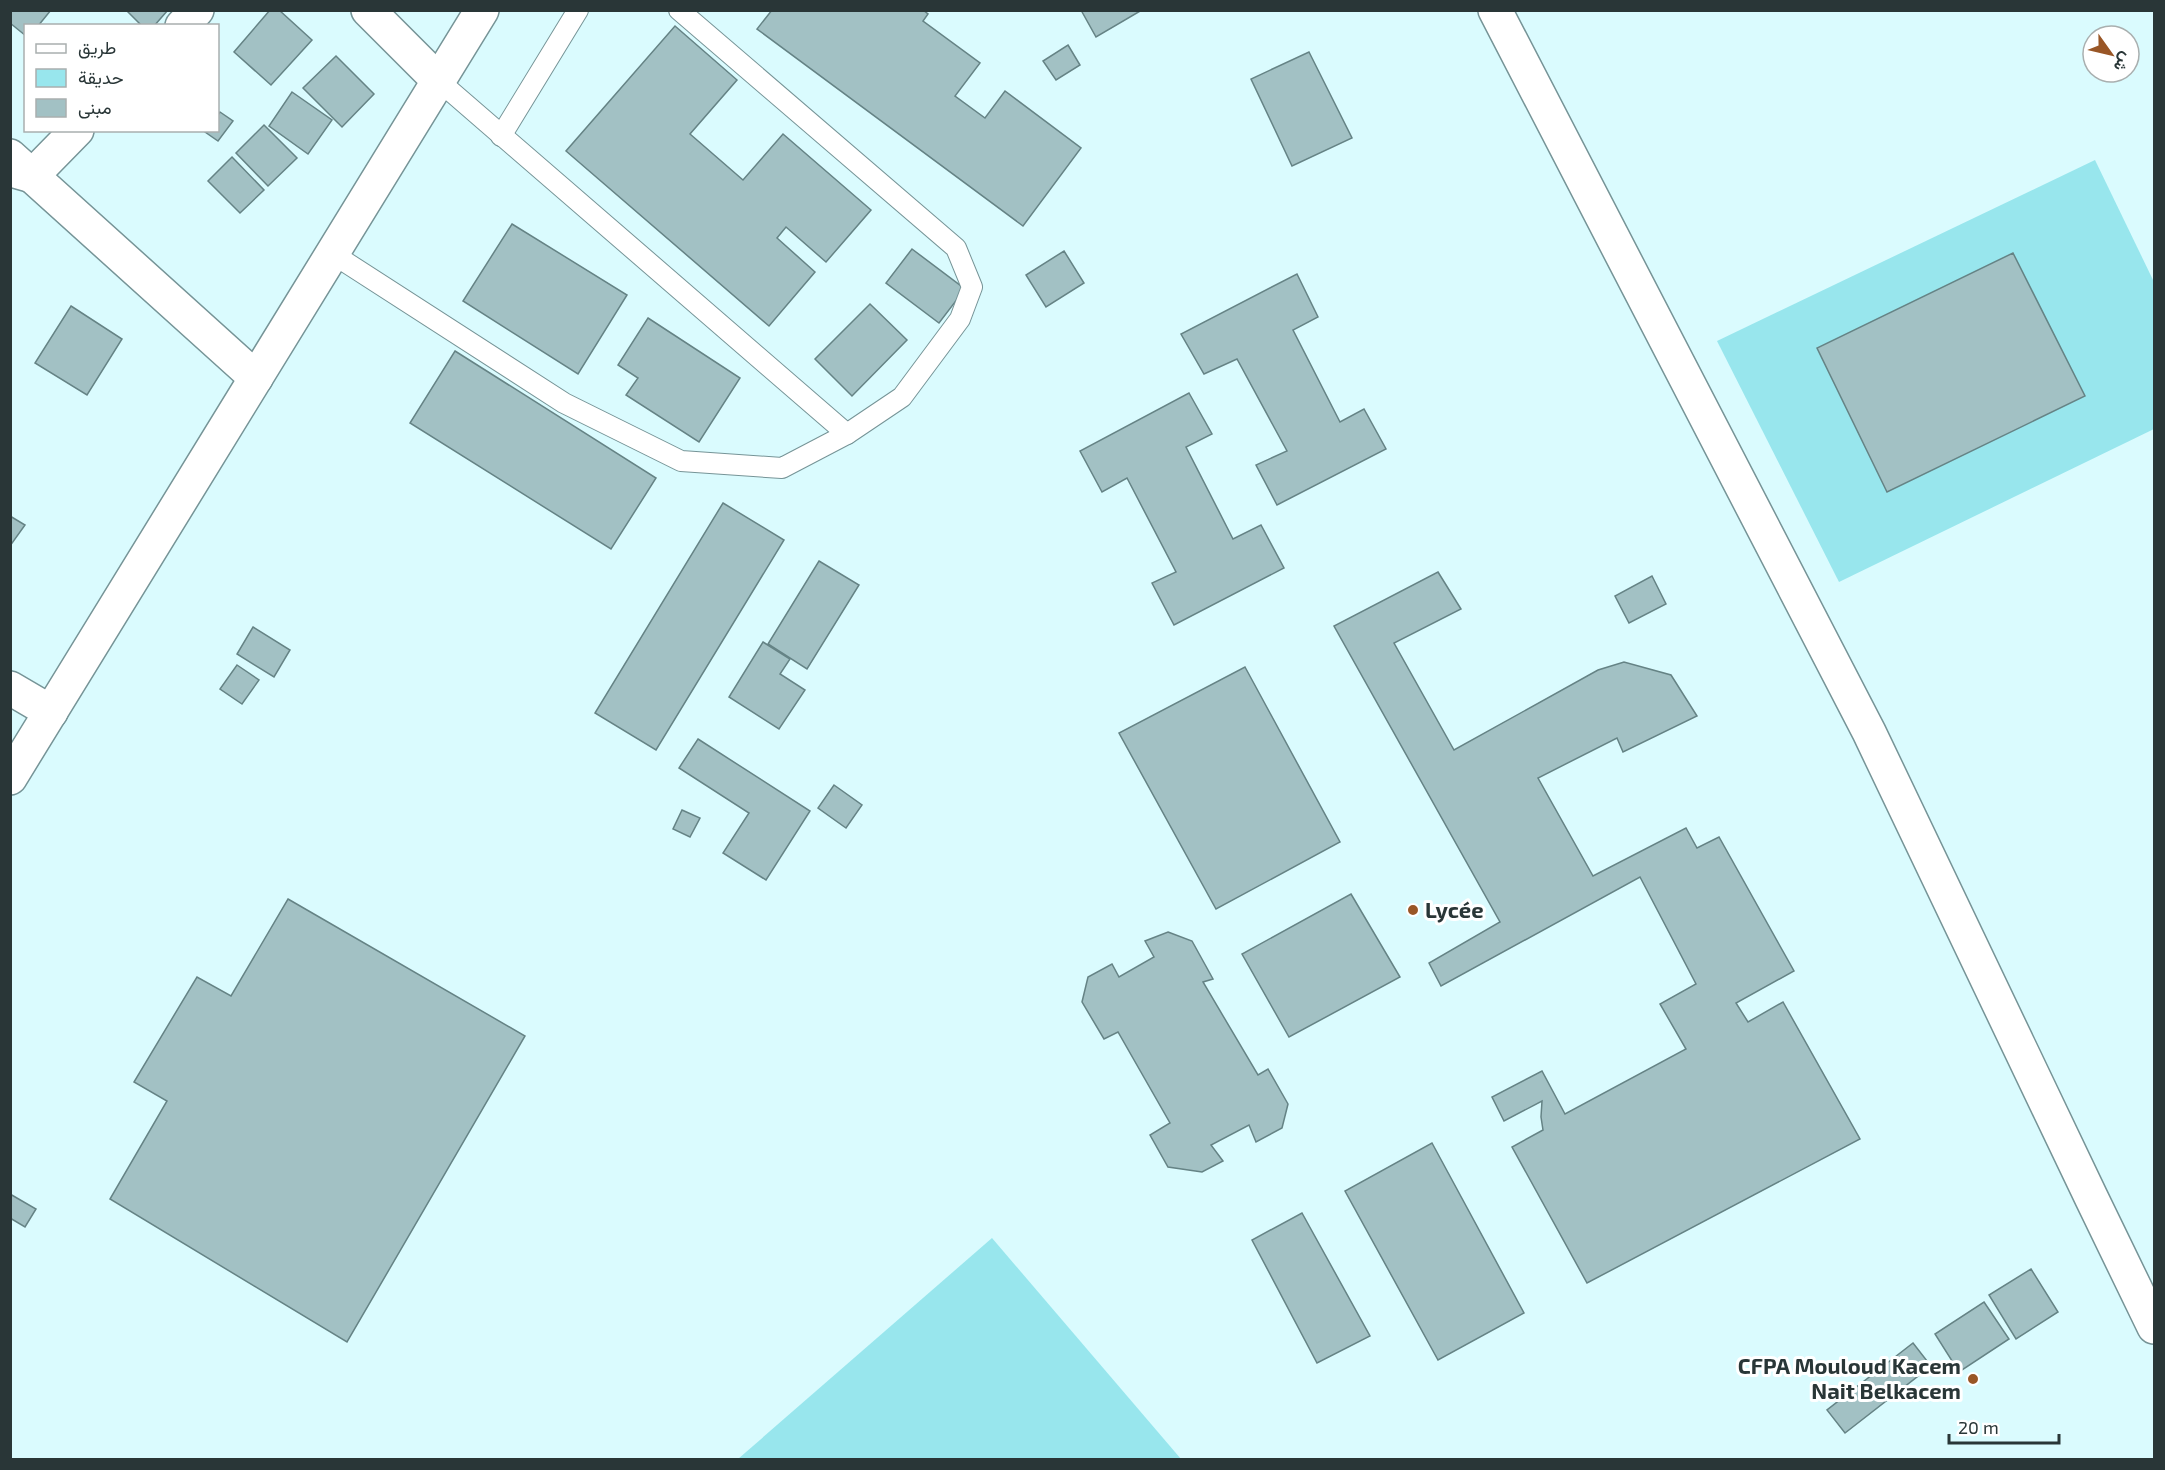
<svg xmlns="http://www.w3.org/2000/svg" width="2165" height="1470" font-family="'Exo 2',Vazirmatn,sans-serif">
<rect width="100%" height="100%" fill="#dafbfe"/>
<g fill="#98e6ed">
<path d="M 2095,160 L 2154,282 L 2154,429 L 1839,582 L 1717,341 Z"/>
<path d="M 992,1238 L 1181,1459 L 738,1459 Z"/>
</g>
<g fill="#a2c1c4" stroke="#658385" stroke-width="1.5">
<path d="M 10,10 L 51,10 L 38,26 L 26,26 L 26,36 L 10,23 Z"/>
<path d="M 126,10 L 168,10 L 154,26 L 142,26 Z"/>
<path d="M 270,10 L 279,10 L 312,40 L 271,85 L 234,52 Z"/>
<path d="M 772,10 L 923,10 L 928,14 L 923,21 L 980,63 L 955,96 L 985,118 L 1005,91 L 1081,148 L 1023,226 L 757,29 Z"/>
<path d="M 1081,10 L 1142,10 L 1096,37 Z"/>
<path d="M 675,26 L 737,80 L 690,134 L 743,180 L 783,134 L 871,210 L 826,262 L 786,227 L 777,238 L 815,272 L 769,326 L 566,151 Z"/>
<path d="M 1068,45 L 1080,65 L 1056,80 L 1043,61 Z"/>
<path d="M 1309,52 L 1352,138 L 1292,166 L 1251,79 Z"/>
<path d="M 336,56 L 374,94 L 342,127 L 303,88 Z"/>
<path d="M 292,92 L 332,120 L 308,154 L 269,126 Z"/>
<path d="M 220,112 L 233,121 L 218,141 L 205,132 L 218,130 L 218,115 Z"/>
<path d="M 264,125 L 297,158 L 268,186 L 236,153 Z"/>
<path d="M 232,157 L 264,190 L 240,213 L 208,181 Z"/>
<path d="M 512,224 L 627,295 L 578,374 L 463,301 Z"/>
<path d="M 912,249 L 965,289 L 939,323 L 886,283 Z"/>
<path d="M 1064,251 L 1084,283 L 1046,307 L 1026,275 Z"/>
<path d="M 2013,253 L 2085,396 L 1887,492 L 1817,348 Z"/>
<path d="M 1297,274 L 1318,317 L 1293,330 L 1340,422 L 1364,409 L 1386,449 L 1277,505 L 1256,465 L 1287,451 L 1237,359 L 1204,374 L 1181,334 Z"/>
<path d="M 870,304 L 907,340 L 852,396 L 815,359 Z"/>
<path d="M 71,306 L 122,339 L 87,395 L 35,363 Z"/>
<path d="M 648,318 L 740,378 L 699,442 L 626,395 L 638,378 L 618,365 Z"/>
<path d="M 455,351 L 656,478 L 611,549 L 410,423 Z"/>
<path d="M 1189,393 L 1212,434 L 1186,447 L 1233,539 L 1261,525 L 1284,568 L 1174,625 L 1152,583 L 1176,572 L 1127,478 L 1102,492 L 1080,451 Z"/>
<path d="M 723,503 L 784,540 L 656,750 L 595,713 Z"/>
<path d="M 10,516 L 25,525 L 10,546 Z"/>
<path d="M 819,561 L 859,585 L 807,669 L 768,644 Z"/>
<path d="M 1438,572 L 1461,609 L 1394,643 L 1454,750 L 1598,670 L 1624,662 L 1671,675 L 1697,716 L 1623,752 L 1617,738 L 1538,778 L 1593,876 L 1686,828 L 1697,848 L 1719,837 L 1794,971 L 1736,1003 L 1748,1022 L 1783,1002 L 1860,1139 L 1587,1283 L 1512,1147 L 1543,1130 L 1541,1117 L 1542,1101 L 1504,1121 L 1492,1097 L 1542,1071 L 1565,1114 L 1686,1049 L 1660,1004 L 1696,984 L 1640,877 L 1441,986 L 1429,963 L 1500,922 L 1334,626 Z"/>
<path d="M 1652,576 L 1666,604 L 1629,623 L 1615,596 Z"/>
<path d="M 253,627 L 290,650 L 274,677 L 237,654 Z"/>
<path d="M 763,642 L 790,659 L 780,674 L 805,690 L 779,729 L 729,697 Z"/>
<path d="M 237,665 L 259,680 L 242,704 L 220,689 Z"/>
<path d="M 1245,667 L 1340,842 L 1216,909 L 1119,733 Z"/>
<path d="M 698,739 L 810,811 L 766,880 L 723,853 L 749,813 L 679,768 Z"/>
<path d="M 834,785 L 862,805 L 846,828 L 818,808 Z"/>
<path d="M 682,810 L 700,818 L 690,837 L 673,829 Z"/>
<path d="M 1351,894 L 1400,977 L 1289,1037 L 1242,954 Z"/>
<path d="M 288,899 L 525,1036 L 347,1342 L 110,1199 L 167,1101 L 134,1082 L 197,977 L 231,996 Z"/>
<path d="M 1168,932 L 1192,941 L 1213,979 L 1203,982 L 1258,1075 L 1268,1069 L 1288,1104 L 1282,1128 L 1256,1142 L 1249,1125 L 1211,1145 L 1223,1161 L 1202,1172 L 1168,1167 L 1150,1135 L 1170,1123 L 1118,1032 L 1104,1039 L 1082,1002 L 1088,977 L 1112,964 L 1119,977 L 1154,957 L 1145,941 Z"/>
<path d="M 1432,1143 L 1524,1313 L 1438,1360 L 1345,1191 Z"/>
<path d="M 10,1194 L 36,1209 L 25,1227 L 10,1218 Z"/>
<path d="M 1302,1213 L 1370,1336 L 1317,1363 L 1252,1240 Z"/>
<path d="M 2031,1269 L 2058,1312 L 2016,1339 L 1989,1295 Z"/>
<path d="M 1984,1302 L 2009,1339 L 1959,1372 L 1935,1334 Z"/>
<path d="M 1913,1343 L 1931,1366 L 1845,1433 L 1827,1410 Z"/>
</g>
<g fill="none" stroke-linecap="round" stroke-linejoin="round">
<defs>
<g id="lane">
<path d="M 439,81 L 847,434"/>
<path d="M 501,136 L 578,10"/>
<path d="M 333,254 L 564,403 L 681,461 L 782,468 L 847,434 L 902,397 L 960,319 L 972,287 L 956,248 L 679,10"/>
</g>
<g id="street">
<path d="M 368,10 L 439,81"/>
<path d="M 182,26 L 197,10"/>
<path d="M 10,156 L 256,378"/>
<path d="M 11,170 L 32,176 L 77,130"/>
<path d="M 10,688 L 51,712"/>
</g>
<path id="secondary" d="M 1495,10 L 1869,732 L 2091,1197 L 2154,1327"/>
<path id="primary" d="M 10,778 L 482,10"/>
</defs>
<use href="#lane" stroke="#769497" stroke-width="22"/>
<use href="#street" stroke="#769497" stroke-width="36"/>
<use href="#secondary" stroke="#769497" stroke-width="36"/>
<use href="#primary" stroke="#769497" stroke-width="36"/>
<use href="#lane" stroke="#fff" stroke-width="20"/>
<use href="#street" stroke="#fff" stroke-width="33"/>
<use href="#secondary" stroke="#fff" stroke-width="33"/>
<use href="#primary" stroke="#fff" stroke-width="33"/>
</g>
<g fill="#995626" stroke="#fff" stroke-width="2">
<circle cx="1413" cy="910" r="6"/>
<circle cx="1973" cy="1379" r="6"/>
</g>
<g text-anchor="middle" stroke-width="6" stroke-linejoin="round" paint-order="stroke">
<g font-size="22" font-weight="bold" fill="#293637" stroke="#fff" text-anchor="start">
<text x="1425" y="918">Lycée</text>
<text x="1961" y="1374" text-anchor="end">CFPA Mouloud Kacem<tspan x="1961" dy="25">Nait Belkacem</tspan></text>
</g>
</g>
<rect width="2165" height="1470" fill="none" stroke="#293637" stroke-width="24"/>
<rect x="24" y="24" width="195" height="108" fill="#ffffff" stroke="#a9afaf" stroke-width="1.5"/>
<rect x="36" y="44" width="30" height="9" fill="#ffffff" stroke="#a9afaf" stroke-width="1.5"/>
<text x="78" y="54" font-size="18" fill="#293637">طريق</text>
<rect x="36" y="69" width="30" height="18" fill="#98e6ed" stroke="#a9afaf" stroke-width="1.5"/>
<text x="78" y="84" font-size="18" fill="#293637">حديقة</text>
<rect x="36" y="99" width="30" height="18" fill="#a2c1c4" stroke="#a9afaf" stroke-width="1.5"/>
<text x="78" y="114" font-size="18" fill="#293637">مبنى</text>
<g transform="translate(2111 54) rotate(124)"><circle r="28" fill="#ffffff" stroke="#a9afaf" stroke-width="1.5"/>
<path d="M0-4.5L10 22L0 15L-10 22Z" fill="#995626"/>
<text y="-9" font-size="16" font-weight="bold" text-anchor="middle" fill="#293637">ش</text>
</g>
<path d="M1949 1434v9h110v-9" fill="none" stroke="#293637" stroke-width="3"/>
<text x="1958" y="1434" font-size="18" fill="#293637" stroke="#ffffff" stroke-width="4.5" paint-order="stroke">20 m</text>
</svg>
